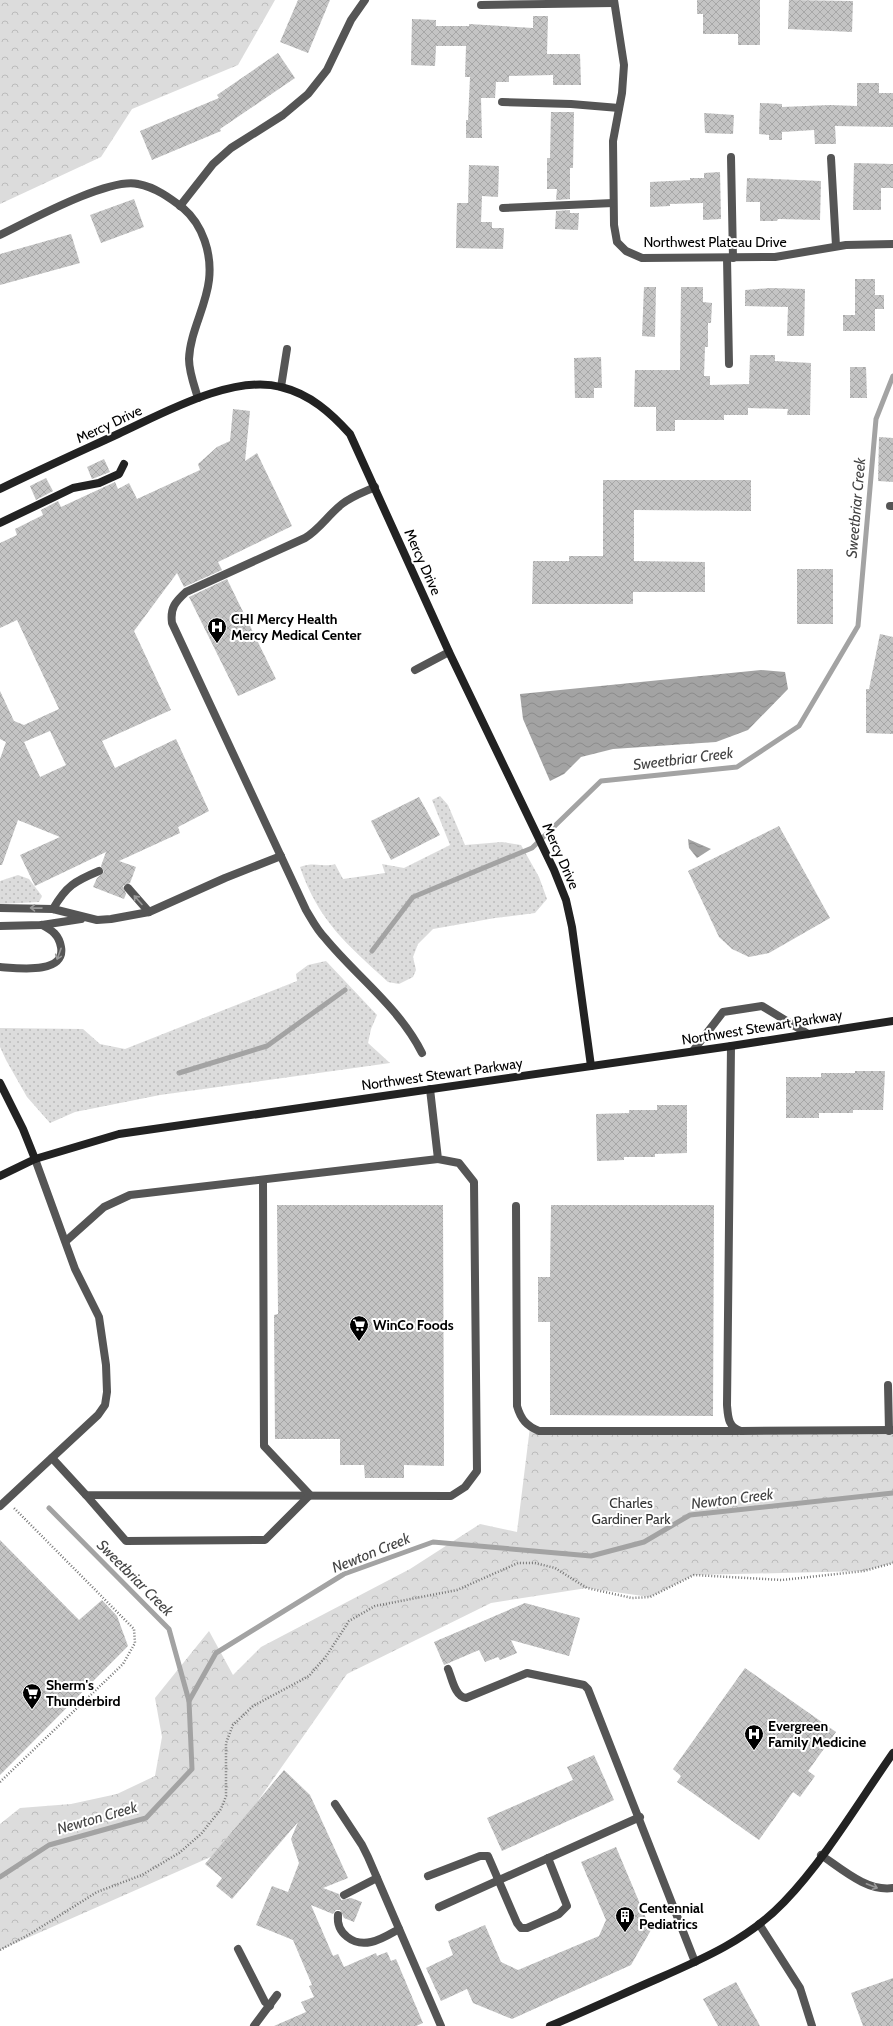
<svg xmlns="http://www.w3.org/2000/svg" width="893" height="2026" font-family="Cabin,sans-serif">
<defs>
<pattern id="grass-dots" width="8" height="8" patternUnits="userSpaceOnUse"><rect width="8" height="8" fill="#dcdcdc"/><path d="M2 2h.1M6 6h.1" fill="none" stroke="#bbb" stroke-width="1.8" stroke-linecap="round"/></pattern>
<pattern id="forest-crowns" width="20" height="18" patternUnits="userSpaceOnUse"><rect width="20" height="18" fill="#dcdcdc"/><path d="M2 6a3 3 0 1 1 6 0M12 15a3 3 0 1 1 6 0" fill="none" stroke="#bbb"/></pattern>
<pattern id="water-waves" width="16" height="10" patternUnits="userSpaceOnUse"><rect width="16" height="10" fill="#a3a3a3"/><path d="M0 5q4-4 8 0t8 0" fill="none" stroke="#8b8b8b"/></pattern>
<pattern id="building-cross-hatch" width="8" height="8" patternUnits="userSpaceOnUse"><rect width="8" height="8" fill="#c4c4c4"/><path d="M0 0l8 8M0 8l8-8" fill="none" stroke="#a7a7a7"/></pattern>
</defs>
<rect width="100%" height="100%" fill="#fff"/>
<g fill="url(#grass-dots)">
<path d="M 440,796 L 448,805 L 465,845 L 502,842 L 521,845 L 539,877 L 547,899 L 535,913 L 495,918 L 433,929 L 418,944 L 413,957 L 416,970 L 413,977 L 399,984 L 388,982 C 347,944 319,922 300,867 C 316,861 323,868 335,864 L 343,879 L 385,873 L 382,864 L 404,868 L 450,845 L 432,800 Z"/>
<path d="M 18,875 L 29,879 L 42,896 L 39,902 L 0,904 L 0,881 Z"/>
<path d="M 326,961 L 377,1015 L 371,1029 L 368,1043 L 390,1063 L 160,1095 L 75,1112 L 50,1123 L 27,1097 L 6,1060 L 0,1047 L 0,1028 L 83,1029 L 100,1044 L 125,1049 L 297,981 L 296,974 L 308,965 Z"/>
</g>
<g fill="url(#forest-crowns)">
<path d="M 0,0 L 275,0 L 238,65 L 132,109 L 101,157 L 0,204 Z"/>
<path d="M 530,1427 L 893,1428 L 893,1563 L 864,1571 L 694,1575 L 650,1597 L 587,1588 L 491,1603 L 347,1674 L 222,1852 L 0,1950 L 0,1824 L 20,1808 L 71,1804 L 117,1794 L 155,1776 L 162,1737 L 155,1698 L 209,1631 L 233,1675 L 261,1647 L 410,1569 L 480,1524 L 517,1532 Z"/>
</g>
<g fill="url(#water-waves)">
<path d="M 761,670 L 785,672 L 788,689 L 748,730 L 716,742 L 613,749 L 581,757 L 564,774 L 550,781 L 523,719 L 520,694 Z"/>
<path d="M 688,839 L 711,849 L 697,858 L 689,848 Z"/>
</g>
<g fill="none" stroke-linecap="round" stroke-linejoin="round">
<g stroke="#a3a3a3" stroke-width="5">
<path d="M 372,951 L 413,897 L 532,848 L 601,781 L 737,767 L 799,726 L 858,626 L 876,419 L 893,376"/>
<path d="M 179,1073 L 267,1046 L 345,990"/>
<path d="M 49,1508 L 169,1629 L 189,1701"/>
<path d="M 0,1877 L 49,1845 L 146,1818 L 192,1769 L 189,1701 L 216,1653 L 344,1574 L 433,1542 L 591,1556 L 644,1542 L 690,1515 L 893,1493"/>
</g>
</g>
<g fill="url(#building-cross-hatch)" fill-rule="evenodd">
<path d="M 298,0 L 330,0 L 308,53 L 280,42 Z"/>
<path d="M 697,0 L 760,0 L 760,45 L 738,45 L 738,34 L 703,34 L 703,14 L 697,14 Z"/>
<path d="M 789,0 L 853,1 L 852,32 L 788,29 Z"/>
<path d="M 533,16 L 548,16 L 547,54 L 580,54 L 581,85 L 553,85 L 553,75 L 509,76 L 509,82 L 496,82 L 495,98 L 481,98 L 482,138 L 466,138 L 466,120 L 468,120 L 470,77 L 465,77 L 466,46 L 436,46 L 435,66 L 411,65 L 412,19 L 436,20 L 436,26 L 469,26 L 469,24 L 533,28 Z"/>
<path d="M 278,53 L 295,78 L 220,129 L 221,131 L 152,160 L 140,131 L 219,98 L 217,95 Z"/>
<path d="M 857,83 L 879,83 L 879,93 L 893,93 L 893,127 L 835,126 L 836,144 L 815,144 L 814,130 L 782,132 L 782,140 L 769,140 L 769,135 L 759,134 L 760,103 L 782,104 L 782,107 L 830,105 L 857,106 Z"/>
<path d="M 551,112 L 574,112 L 573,168 L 570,168 L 570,199 L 556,200 L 557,189 L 547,189 L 547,158 L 550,158 Z"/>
<path d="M 704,113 L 734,115 L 733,134 L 705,133 Z"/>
<path d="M 854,163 L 893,164 L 893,188 L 881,188 L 881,210 L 853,210 Z"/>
<path d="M 469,165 L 499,166 L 498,197 L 482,196 L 481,222 L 492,222 L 492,228 L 504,228 L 503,249 L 456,248 L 457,203 L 468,203 Z"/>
<path d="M 720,172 L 721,219 L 703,220 L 703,203 L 670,204 L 670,206 L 650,207 L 650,182 L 690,180 L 690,178 L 704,178 L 704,173 Z"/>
<path d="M 747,178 L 821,181 L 820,220 L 778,219 L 777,221 L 760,221 L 760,202 L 746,202 Z"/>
<path d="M 134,199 L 144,227 L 101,243 L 90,215 Z"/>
<path d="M 570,210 L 570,213 L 579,213 L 578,230 L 555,229 L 556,211 Z"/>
<path d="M 71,234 L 80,263 L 0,285 L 0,254 Z"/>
<path d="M 855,279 L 875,279 L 875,295 L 884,295 L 884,309 L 875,309 L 875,331 L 843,331 L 843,315 L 855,315 Z"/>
<path d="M 644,287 L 656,287 L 655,337 L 642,336 Z"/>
<path d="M 681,287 L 703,287 L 703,302 L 712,303 L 711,323 L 708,323 L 708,347 L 705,347 L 704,376 L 710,376 L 710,385 L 749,384 L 750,355 L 775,355 L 775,361 L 811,363 L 810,415 L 787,415 L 788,409 L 748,408 L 748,415 L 724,415 L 724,420 L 675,420 L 675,431 L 656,431 L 656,407 L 634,407 L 635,370 L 680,370 Z"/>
<path d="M 770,288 L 805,289 L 804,336 L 787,336 L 788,307 L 745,306 L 745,290 Z"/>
<path d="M 601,357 L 602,388 L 594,388 L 594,398 L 575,398 L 574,358 Z"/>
<path d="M 850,367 L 866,367 L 867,398 L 850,398 Z"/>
<path d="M 233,409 L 250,411 L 245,461 L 257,453 L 292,526 L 218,562 L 222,570 L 184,587 L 177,573 L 134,631 L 171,710 L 102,741 L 115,768 L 176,739 L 209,811 L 178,827 L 180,833 L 119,861 L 136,867 L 130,883 L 123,886 L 126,894 L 124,899 L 93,887 L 97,878 L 104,872 L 101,866 L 106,852 L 35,886 L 20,855 L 60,837 L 18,820 L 2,865 L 0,865 L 0,759 L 6,742 L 0,739 L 0,691 L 14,721 L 24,725 L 59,709 L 17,620 L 0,628 L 0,543 L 17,535 L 15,529 L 43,515 L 41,510 L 58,501 L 61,507 L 115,482 L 118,489 L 129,483 L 137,499 L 200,470 L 198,464 L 217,447 L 230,441 ZM 50,731 L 66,765 L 40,777 L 24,742 Z"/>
<path d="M 879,437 L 893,438 L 893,482 L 878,481 Z"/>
<path d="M 104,459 L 110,472 L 92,479 L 87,467 Z"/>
<path d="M 46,478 L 53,491 L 36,500 L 30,486 Z"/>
<path d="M 603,480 L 751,480 L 751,511 L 634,510 L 634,561 L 705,562 L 705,592 L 633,592 L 633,604 L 532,604 L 533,561 L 569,561 L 569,556 L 603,556 Z"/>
<rect x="797" y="569" width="36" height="55"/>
<path d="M 227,579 L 276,679 L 238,696 L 189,597 Z"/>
<path d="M 880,634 L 893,637 L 893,734 L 866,733 L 866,689 L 869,689 Z"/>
<path d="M 419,797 L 440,835 L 391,860 L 371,821 Z"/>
<path d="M 779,826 L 830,918 L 769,953 L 749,957 L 732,949 L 719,937 L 688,871 Z"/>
<path d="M 855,1071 L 885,1071 L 883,1110 L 853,1110 L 853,1113 L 819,1113 L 819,1118 L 786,1118 L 786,1077 L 821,1077 L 821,1073 L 855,1073 Z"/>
<path d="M 657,1105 L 687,1105 L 687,1153 L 655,1154 L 655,1157 L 624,1157 L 624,1160 L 597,1161 L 596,1114 L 629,1113 L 629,1110 L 657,1110 Z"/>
<path d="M 277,1205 L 443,1205 L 444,1466 L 404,1465 L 404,1478 L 365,1478 L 364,1465 L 340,1465 L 340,1439 L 275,1439 L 274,1315 L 278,1314 Z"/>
<path d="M 551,1205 L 714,1205 L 713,1416 L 550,1415 L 550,1322 L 538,1322 L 538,1277 L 550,1277 Z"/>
<path d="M 0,1540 L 79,1620 L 102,1600 L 117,1616 L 128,1646 L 0,1775 Z"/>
<path d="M 525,1603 L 580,1618 L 569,1656 L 511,1640 L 517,1653 L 500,1660 L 498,1657 L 485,1662 L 479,1650 L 444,1665 L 434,1642 Z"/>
<path d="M 745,1668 L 836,1732 L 808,1771 L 815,1776 L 800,1797 L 793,1792 L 759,1840 L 677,1782 L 681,1776 L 673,1769 Z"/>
<path d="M 594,1755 L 614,1800 L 502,1851 L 487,1818 L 573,1780 L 567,1767 Z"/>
<path d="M 284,1770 L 310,1795 L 348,1878 L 323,1888 L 339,1894 L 341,1900 L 351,1898 L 362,1902 L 354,1922 L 344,1918 L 340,1910 L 336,1910 L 333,1914 L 311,1905 L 333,1956 L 338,1954 L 344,1967 L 376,1953 L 377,1956 L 387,1952 L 391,1961 L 396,1959 L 423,2023 L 416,2026 L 274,2026 L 306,2012 L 301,2002 L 314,1997 L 309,1986 L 312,1985 L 293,1940 L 256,1925 L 272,1886 L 288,1892 L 299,1863 L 291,1839 L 298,1822 L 232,1899 L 216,1886 L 222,1878 L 205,1864 Z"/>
<path d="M 616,1847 L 651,1930 L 631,1965 L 512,2019 L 473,2003 L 467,1989 L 441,2001 L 426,1968 L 453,1955 L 448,1941 L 485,1925 L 501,1962 L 518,1970 L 599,1936 L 606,1920 L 581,1862 Z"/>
<path d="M 893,1978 L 893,2026 L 863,2026 L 851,1993 Z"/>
<path d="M 736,1982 L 760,2026 L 718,2026 L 703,1999 Z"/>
</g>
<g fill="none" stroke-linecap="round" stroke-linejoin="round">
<g stroke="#777" stroke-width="2.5" stroke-dasharray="1 2" stroke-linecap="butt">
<path d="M 0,1782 L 123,1664 L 135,1643 L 134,1629 L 14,1508"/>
<path d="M 0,1950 L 30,1934 L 97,1892 L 142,1875 L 179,1853 L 201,1834 L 221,1809 L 226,1796 L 226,1743 L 233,1725 L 253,1706 L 309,1676 L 327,1655 L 349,1621 L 375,1606 L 457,1590 L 518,1563 L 535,1563 L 555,1568 L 587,1588 L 632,1598 L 650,1597 L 694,1575 L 782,1580 L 864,1571 L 893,1563"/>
</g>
<g stroke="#555" stroke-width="8">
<path d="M 281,387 L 287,349"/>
<path d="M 375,487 C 364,492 352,496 342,504 C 328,515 320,529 305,538 L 186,592 C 175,602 170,608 172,623 L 306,910 C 312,920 317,930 325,938 C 356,976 399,1007 422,1053"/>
<path d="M 890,506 L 893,506"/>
<path d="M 415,670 L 449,652"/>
<path d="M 128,888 L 149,912"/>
<path d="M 0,908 L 53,909 L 97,920 L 111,919 L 149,912 L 225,878 L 281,856"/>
<path d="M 53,909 C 66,886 75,881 99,871"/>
<path d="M 0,926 L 42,925 L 81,919"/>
<path d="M 0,967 C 16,968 66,975 61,947 C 59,935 52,930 42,925"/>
<path d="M 731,1046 L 727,1405 C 728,1417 728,1427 741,1431 L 893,1430"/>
<path d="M 693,1051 L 723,1012 L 762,1006 L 808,1034"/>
<path d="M 516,1206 L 517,1406 C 521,1420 527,1426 539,1431 L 738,1431"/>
<path d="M 66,1241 L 104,1207 L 130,1195 L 438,1159"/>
<path d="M 888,1385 L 889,1431"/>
<path d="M 52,1458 L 86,1495 L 451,1496 L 465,1487 L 477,1471 L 474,1182 L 459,1163 L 438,1159 L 430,1089"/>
<path d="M 86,1495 L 126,1541 L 265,1540 L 310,1495 L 264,1446 L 263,1180"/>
<path d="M 0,1506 L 98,1415 L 105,1405 L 107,1392 L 106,1365 L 99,1317 L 75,1269 L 35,1159"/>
<path d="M 448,1669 C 452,1678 455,1697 466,1698 L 527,1673 L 584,1685 L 588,1689 L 695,1962"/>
<path d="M 335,1804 L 362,1845 L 368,1857 L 441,2026"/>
<path d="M 821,1855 C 842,1869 867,1892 893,1888"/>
<path d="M 428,1876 L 480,1856 L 488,1856 L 517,1923 L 521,1928 L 527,1928 L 559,1914 L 567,1906 L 548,1858"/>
<path d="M 344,1895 L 377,1878"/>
<path d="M 439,1907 L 640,1817"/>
<path d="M 338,1915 C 336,1933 353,1946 371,1942 C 381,1940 390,1934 399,1929"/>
<path d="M 238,1949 L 265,2002 L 270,2006"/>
<path d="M 254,2026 L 277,1995"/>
</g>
<g stroke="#555" stroke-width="8">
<path d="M 614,0 L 624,65 L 622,93 L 613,141 L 614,225 L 617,242 L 626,251 L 642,258 L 775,257 L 846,245 L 893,244"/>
<path d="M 481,5 L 614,3"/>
<path d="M 502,102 L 571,104 L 619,108"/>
<path d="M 731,157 L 733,258"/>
<path d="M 831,158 L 836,246"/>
<path d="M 180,206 L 213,164 L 231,148 L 283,115 L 308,94 L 327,70 L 351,20 L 365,0"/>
<path d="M 503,208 L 613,203"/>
<path d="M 0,235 C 29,221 109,177 138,184 C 155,187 170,198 183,208 C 203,225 212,254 209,280 C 206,307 190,332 189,359 C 189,372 194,385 198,398"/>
<path d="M 727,258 L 729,364"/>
<path d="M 759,1924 L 800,1988 L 812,2026"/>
</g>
<g stroke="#222" stroke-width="8">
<path d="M 0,489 C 39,470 79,452 118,434 C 162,414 232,374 281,387 C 310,394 331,413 350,434 L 449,652 L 554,870 L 566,900 L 572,927 L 591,1066"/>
<path d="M 0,523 L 73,488 L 99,483 L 119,474 L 124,464"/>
<path d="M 0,1083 L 23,1129 L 35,1159"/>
<path d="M 0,1176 L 35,1159 L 119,1134 L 731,1046 L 893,1021"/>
<path d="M 550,2026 C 583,2012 616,1997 650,1982 C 698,1961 747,1941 784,1902 C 826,1858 858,1803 893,1753"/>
</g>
</g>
<defs><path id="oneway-shaft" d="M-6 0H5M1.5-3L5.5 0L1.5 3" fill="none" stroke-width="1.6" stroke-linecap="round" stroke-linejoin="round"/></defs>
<g stroke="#999">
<use href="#oneway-shaft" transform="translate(138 900) rotate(-132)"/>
<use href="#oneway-shaft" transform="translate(36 908) rotate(-179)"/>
<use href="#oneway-shaft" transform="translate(59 954) rotate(110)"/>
<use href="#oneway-shaft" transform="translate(872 1886) rotate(21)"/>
</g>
<defs>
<symbol id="hospital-pin" viewBox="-11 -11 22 30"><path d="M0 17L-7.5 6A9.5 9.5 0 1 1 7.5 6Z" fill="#000" stroke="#fff"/><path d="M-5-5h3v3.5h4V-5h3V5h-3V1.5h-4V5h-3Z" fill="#fff"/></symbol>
<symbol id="supermarket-pin" viewBox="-11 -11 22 30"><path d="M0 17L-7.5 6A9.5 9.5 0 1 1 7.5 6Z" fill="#000" stroke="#fff"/><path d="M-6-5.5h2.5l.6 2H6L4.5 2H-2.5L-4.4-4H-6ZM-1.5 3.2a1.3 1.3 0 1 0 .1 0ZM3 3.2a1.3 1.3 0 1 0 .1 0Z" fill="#fff"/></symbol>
<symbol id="building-pin" viewBox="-11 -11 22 30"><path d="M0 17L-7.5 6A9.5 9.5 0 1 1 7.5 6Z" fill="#000" stroke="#fff"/><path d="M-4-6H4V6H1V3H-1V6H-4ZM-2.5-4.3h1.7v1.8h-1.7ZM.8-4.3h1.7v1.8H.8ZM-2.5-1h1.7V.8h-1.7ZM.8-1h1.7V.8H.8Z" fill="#fff"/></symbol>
</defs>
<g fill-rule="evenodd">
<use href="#hospital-pin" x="206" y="616" width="22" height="30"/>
<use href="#supermarket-pin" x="348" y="1314" width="22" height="30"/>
<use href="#supermarket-pin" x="21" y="1682" width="22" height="30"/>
<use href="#hospital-pin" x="743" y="1723" width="22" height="30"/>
<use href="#building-pin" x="614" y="1905" width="22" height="30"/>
</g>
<g text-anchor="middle" stroke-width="4" stroke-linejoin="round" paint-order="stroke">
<g font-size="14" fill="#000" stroke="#fff">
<text x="715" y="247">Northwest Plateau Drive</text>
<text transform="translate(109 424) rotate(-25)" y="5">Mercy Drive</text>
<text transform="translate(423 562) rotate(66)" y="5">Mercy Drive</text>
<text transform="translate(561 856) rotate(66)" y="5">Mercy Drive</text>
<text transform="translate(762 1027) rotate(-9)" y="5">Northwest Stewart Parkway</text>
<text transform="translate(442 1074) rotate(-8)" y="5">Northwest Stewart Parkway</text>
</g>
<g font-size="14" font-weight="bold" fill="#000" stroke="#fff" text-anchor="start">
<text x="231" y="624">CHI Mercy Health<tspan x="231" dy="16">Mercy Medical Center</tspan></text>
<text x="373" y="1330">WinCo Foods</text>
<text x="46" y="1690">Sherm's<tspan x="46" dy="16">Thunderbird</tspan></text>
<text x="768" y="1731">Evergreen<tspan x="768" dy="16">Family Medicine</tspan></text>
<text x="639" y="1913">Centennial<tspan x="639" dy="16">Pediatrics</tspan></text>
</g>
<g font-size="14" fill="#333" stroke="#fff">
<text x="631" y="1508">Charles<tspan x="631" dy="16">Gardiner Park</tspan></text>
</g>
<g font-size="15" font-style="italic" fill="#444" stroke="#fff">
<text transform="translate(856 508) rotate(-85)" y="5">Sweetbriar Creek</text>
<text transform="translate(683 759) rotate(-7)" y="5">Sweetbriar Creek</text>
<text transform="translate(732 1499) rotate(-7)" y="5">Newton Creek</text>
<text transform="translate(371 1553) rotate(-22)" y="5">Newton Creek</text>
<text transform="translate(135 1578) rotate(45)" y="5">Sweetbriar Creek</text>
<text transform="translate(97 1818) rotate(-16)" y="5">Newton Creek</text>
</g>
</g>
</svg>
